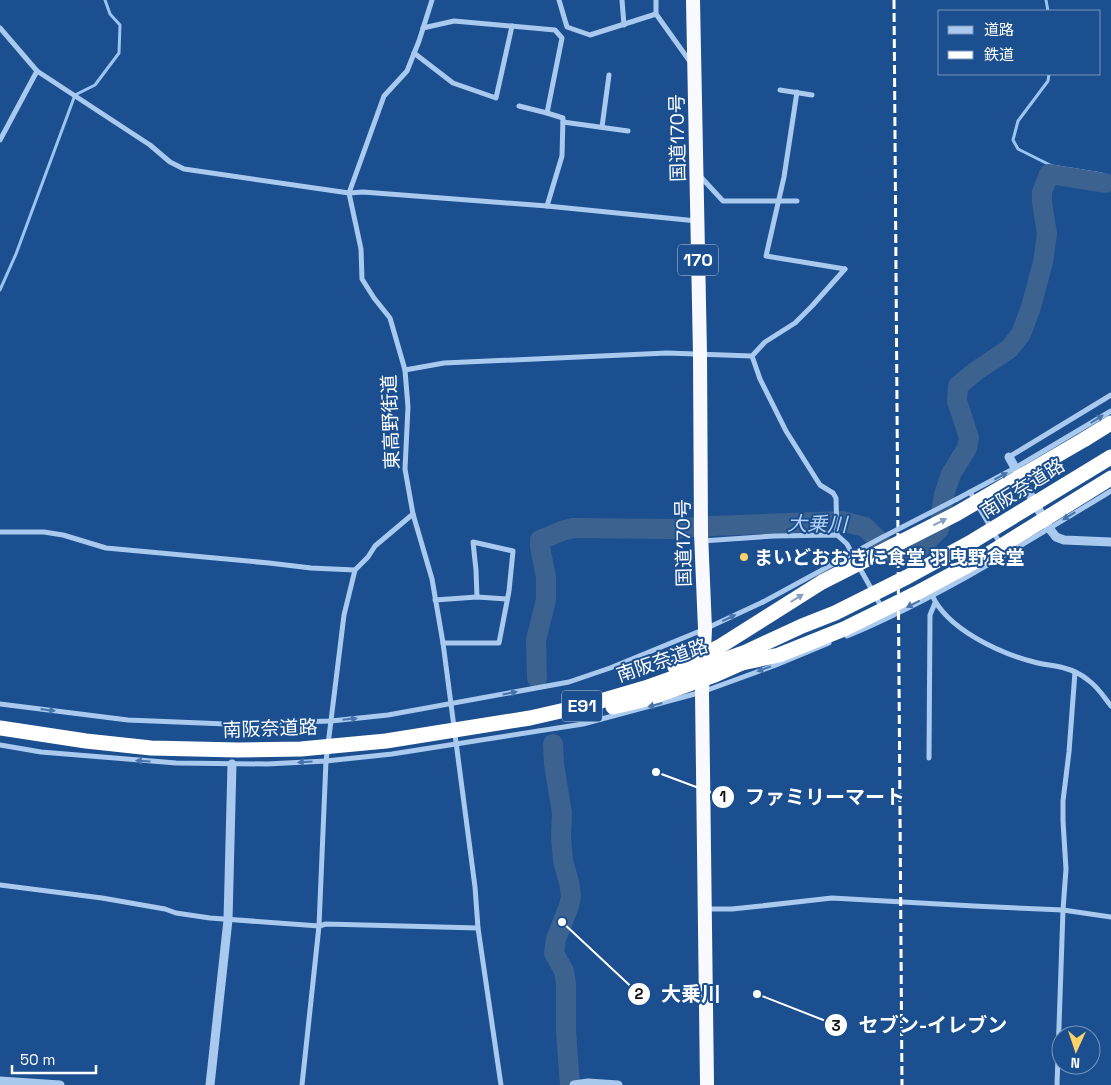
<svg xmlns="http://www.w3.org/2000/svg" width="1111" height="1085" font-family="'Space Grotesk','Noto Sans JP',sans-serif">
<rect width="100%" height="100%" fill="#1b4f8f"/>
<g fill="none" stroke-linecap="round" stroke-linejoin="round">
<g stroke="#9cc4f0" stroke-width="3">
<path d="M 1046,0 L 1048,11"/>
<path d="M 1049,74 L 1048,81 L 1018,121 L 1013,140 L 1018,149 L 1052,166 L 1102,174 L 1105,183 L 1111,186"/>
<path d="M 0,290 L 16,254 L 75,95 L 95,85 L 119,53 L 120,25 L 110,14 L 105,0"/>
</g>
<g stroke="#3c6290" stroke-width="20">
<path d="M 537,678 L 536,640 L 546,600 L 546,577 L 540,547 L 540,540 L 562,531 L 573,528 L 672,529 L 712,526 L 842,521 L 865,527 L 892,554 L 918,550 L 939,529 L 944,495 L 951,474 L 967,448 L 969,438 L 957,401 L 958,386 L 976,371 L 1009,349 L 1021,334 L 1031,307 L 1043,262 L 1047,234 L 1042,202 L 1042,192 L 1049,174 L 1105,183"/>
<path d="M 553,744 L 554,764 L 562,813 L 561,837 L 563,861 L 569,882 L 571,896 L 569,906 L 556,939 L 554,953 L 564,971 L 566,984 L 566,1031 L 570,1085"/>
</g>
<g stroke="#a9c9ee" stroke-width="5">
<path d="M 432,0 L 419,41 L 407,71 L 384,96 L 349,193 L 361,249 L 362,279 L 374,298 L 390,318 L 405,370 L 408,407 L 405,469 L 413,514 L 432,579 L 443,643 L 475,887 L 478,928 L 501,1085"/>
<path d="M 559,0 L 567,27 L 590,35 L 656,14"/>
<path d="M 622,0 L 624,25"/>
<path d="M 656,0 L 656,14 L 691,63"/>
<path d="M 0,28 L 37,71 L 150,145 L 170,162 L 184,169 L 349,193 L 363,192 L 547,206 L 697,221"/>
<path d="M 423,28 L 454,21 L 555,30 L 562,38 L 547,113 L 563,118 L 562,156 L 547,206"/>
<path d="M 414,53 L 453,83 L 496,98 L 512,26"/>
<path d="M 780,90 L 812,95"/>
<path d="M 797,92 L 784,177 L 766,256 L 845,269"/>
<path d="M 519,106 L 547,113"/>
<path d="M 563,122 L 628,131"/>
<path d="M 602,127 L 609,75"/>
<path d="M 0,140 L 37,71"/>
<path d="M 699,175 L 723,201 L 797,201"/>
<path d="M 752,356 L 760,379 L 786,431 L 820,485 L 833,493 L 836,498 L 837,535"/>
<path d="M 405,370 L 444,363 L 667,353 L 752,356 L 765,342 L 795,323 L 812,306 L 845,269"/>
<path d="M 1009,457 L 1111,395"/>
<path d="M 970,492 L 1001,545"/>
<path d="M 957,499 L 1015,468 L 1111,411"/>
<path d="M 0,532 L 44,532 L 63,535 L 106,548 L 269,563 L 311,568 L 355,570"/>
<path d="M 702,541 L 774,536 L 837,535 L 847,544 L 854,557"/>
<path d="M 858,565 L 882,608"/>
<path d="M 932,595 C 947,629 999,653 1034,662 C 1044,665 1055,665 1064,668 C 1072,670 1082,675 1088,680 C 1097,686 1104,697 1111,706"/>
<path d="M 435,600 L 477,597 L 507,599"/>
<path d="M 847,636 C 940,597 1025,543 1111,491"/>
<path d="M 443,643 L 499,643 L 509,591 L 513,551 L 473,542 L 476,570 L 477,597"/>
<path d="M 0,704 L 128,720 L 226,724 L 331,721 L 388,715 L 569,682 L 610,668 L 705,629 L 763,602"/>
<path d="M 0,745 L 41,752 L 176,763 L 267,764 L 326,761 L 392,754 L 583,724 L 702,692 L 776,665 L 829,643"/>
<path d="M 929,758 L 930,615 L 935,603"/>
<path d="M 0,885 L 102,898 L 165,909 L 176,913 L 210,918 L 319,926 L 326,924 L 478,928"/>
<path d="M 706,909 L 732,909 L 761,906 L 832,898 L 974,906 L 1063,910 L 1111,917"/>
<path d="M 302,1085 L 319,926 L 326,761 L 344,615 L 355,570 L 368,557 L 375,546 L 413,514"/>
<path d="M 1057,1085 L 1063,910 L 1066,869 L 1063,821 L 1063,801 L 1069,752 L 1075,672"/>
</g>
<g stroke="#a9c9ee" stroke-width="9">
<path d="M 1009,457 L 1049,528 L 1056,537 L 1064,540 L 1111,542"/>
<path d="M 0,1081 L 60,1085"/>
<path d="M 210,1085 L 228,920 L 232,764"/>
<path d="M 574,1085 L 588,1083 L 618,1085"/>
</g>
<path stroke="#f8faff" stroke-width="14" d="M 693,0 L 700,354 L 701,533 L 705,629 L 702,692 L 707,1085"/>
<path stroke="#fff" stroke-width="15" d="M 1085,439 L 1111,423"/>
<path stroke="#fff" stroke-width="3" stroke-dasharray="9 4" stroke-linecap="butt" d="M 894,0 L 902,1085"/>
<path stroke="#a9c9ee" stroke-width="5" d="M 763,602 L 881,538 L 957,499"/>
<g stroke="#fff" stroke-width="15">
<path d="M 742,663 L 779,655 L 844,629 L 915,594 L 982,558 L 1111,478"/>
<path d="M 675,667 L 701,656 L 719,647 L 822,582 L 956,514 L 1085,439"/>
<path d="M 613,707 L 647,699 L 715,675 L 742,663"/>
<path d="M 0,728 L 86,741 L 151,748 L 238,750 L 301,749 L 386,741 L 530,718 L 587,705 L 645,688 L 746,652 L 802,626 L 835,613 L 907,577 L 973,541 L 1111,457"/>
</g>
</g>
<defs><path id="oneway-solid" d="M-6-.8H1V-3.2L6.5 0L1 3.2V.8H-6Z" transform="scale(1.25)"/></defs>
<g fill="#4674ac">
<use href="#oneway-solid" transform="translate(1097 419) rotate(-32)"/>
<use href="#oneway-solid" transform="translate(1001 476) rotate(-28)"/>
<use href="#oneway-solid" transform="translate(1069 516) rotate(149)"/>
<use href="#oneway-solid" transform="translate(913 604) rotate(153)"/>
<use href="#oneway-solid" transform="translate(729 618) rotate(-25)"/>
<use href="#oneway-solid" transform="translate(764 669) rotate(160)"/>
<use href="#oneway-solid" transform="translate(510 693) rotate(-11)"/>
<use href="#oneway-solid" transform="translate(655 705) rotate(165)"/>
<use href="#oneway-solid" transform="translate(48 710) rotate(7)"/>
<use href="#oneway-solid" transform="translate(350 719) rotate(-6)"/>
<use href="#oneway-solid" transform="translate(143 761) rotate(-176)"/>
<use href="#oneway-solid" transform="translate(305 762) rotate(177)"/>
</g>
<g fill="#829ec1">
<use href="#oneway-solid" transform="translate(940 522) rotate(-27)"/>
<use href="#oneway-solid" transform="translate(797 598) rotate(-32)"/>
</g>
<circle fill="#ffd166" stroke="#1b4f8f" stroke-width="2" cx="744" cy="557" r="5"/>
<g text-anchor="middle" stroke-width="4" stroke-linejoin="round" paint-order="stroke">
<g fill="#1b4f8f" stroke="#bbcadd" stroke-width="1">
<rect x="678" y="244.5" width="40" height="31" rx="4"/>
<rect x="562" y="690.5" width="40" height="31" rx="4"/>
</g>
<g font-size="18" font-weight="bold" fill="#fff">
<text x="698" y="266">170</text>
<text x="582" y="712">E91</text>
</g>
<g font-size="19" fill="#fff" stroke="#1b4f8f">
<text transform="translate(677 138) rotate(-91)" y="7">国道170号</text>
<text transform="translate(390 422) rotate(-92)" y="7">東高野街道</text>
<text transform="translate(1022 488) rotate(-32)" y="7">南阪奈道路</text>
<text transform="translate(683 543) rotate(-91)" y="7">国道170号</text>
<text transform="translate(662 660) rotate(-19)" y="7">南阪奈道路</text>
<text transform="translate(270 728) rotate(-2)" y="7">南阪奈道路</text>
</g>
<g font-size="19" font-weight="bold" fill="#fff" stroke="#1b4f8f" text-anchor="start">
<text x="754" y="564">まいどおおきに食堂 羽曳野食堂</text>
</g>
<g font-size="20" font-style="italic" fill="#b5d3f5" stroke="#1b4f8f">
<text transform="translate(817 524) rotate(1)" y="7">大乗川</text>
</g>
</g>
<path fill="none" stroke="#fff" stroke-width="2" d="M656 772L723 797M562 922L639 994M757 994L836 1025"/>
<g fill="#fff" stroke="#1b4f8f" stroke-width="2">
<circle cx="656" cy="772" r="5"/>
<circle cx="562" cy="922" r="5"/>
<circle cx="757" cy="994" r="5"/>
<circle cx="723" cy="797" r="12"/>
<circle cx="639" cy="994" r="12"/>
<circle cx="836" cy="1025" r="12"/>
</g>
<g font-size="15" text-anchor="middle" font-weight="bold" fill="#111">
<text x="723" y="802">1</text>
<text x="639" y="999">2</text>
<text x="836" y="1031">3</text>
</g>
<g font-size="20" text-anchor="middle" font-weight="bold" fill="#fff" stroke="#1b4f8f" stroke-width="4" stroke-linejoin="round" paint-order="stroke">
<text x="825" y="804">ファミリーマート</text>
<text x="691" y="1001">大乗川</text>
<text x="933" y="1032">セブン-イレブン</text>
</g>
<rect x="938" y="10" width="162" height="65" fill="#1b4f8f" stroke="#7695bc"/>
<rect x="948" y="26" width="25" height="8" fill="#a9c9ee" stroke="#7695bc"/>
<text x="984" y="35" font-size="15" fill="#ffffff">道路</text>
<rect x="948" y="51" width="25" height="8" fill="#ffffff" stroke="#7695bc"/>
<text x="984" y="60" font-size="15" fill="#ffffff">鉄道</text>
<g transform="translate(1076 1050) rotate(183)"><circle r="24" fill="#1b4f8f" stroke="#7695bc"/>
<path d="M0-4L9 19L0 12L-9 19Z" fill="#ffd166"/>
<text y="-8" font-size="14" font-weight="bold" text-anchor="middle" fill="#ffffff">N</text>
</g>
<path d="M12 1065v8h84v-8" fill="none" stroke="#ffffff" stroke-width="2.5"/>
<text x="20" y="1065" font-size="15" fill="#ffffff" stroke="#1b4f8f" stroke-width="4" paint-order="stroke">50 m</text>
</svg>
